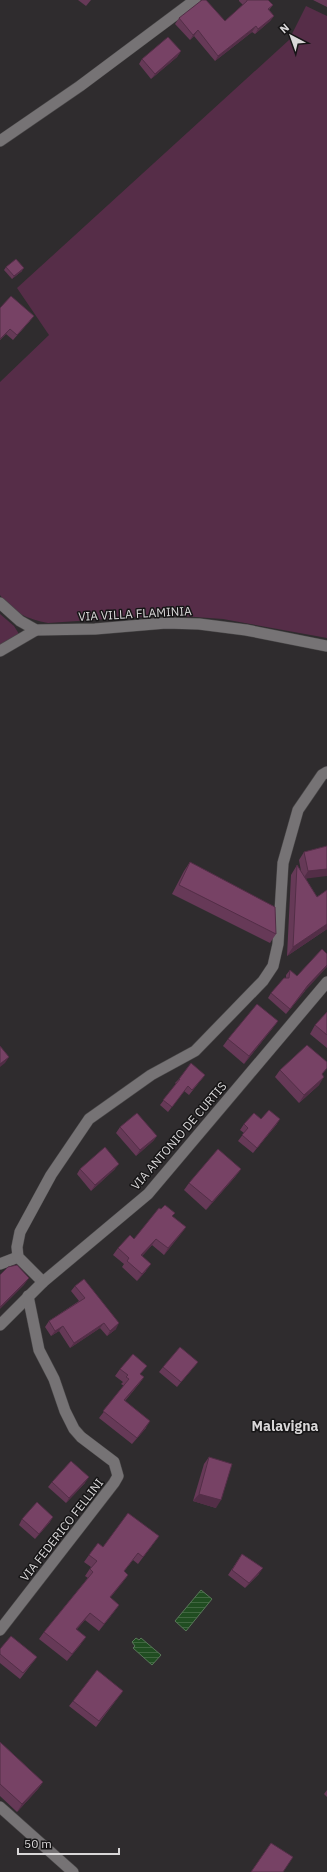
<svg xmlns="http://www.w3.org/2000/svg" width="327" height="1872" font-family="'IBM Plex Sans',sans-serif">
<defs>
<pattern id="water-rules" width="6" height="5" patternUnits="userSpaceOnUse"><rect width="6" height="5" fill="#204d21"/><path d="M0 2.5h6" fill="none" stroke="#406640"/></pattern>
</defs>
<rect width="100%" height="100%" fill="#2f2c2e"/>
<g fill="#562d48">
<path d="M 306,6 L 327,16 L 327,638 L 223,619 L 167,615 L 48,623 C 28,619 12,613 0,595 L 0,382 L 49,335 L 17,288 L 289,40 Z"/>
<path d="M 0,614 L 14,626 L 19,634 L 0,645 Z"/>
</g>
<g fill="url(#water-rules)" stroke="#587658">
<path d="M 201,1590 L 212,1599 L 186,1631 L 175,1621 Z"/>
<path d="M 136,1638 L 139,1640 L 141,1638 L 161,1655 L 152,1665 L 133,1648 L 135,1646 L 132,1642 Z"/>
</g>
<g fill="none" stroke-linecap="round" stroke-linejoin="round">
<defs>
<g id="minor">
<path d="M 0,141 L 80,86 L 195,0"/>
<path d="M 0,603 L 20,621 L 36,630 L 95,629 L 166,623 L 199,624 L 246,630 L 327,646"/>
<path d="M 0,651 L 36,630"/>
<path d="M 0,1264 L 18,1257"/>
<path d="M 43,1282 L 18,1257 L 17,1247 L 20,1232 L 51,1175 L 89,1119 L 151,1075 L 195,1051 L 263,981 L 273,966 L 278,944 L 283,863 L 298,810 L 322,775 L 327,772"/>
<path d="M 0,1325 L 43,1282 L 148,1194 L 327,982"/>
<path d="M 0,1630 L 114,1483 L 118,1476 L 114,1462 L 81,1437 L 74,1429 L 65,1411 L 54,1379 L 39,1350 L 28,1296"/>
</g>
<path id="tertiary" d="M 0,1807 L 73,1872"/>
</defs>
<use href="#minor" stroke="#494748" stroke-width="12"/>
<use href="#tertiary" stroke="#494748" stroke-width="12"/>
<use href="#minor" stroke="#767375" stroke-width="11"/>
<use href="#tertiary" stroke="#767375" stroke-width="11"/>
</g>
<g fill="#663957">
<path d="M 78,0 L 91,0 L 86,6 Z"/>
<path d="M 239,0 L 268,0 L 273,5 L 269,10 L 274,16 L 270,21 L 255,34 L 252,32 L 215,61 L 194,36 L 190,40 L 175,24 L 179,18 L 225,21 L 243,5 L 239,1 Z"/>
<path d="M 313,0 L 327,0 L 327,7 Z"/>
<path d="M 181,51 L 177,57 L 151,79 L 139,64 L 142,59 Z"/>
<path d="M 6,267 L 22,271 L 12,279 L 4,270 Z"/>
<path d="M 0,308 L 30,321 L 13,340 L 6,334 L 0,340 Z"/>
<path d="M 327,846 L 306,879 L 317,897 L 327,890 L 327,929 L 287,956 L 291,875 L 297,865 L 301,871 L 299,860 L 304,852 Z"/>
<path d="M 190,862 L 276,934 L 270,943 L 172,894 L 184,871 Z"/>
<path d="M 290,970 L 305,991 L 286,1014 L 268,998 L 271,993 L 286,978 L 286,975 Z"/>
<path d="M 327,1012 L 327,1048 L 310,1034 L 315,1025 Z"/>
<path d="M 278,1021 L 272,1029 L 244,1064 L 223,1046 L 228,1039 Z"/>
<path d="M 280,1070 L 322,1075 L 319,1085 L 299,1103 L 275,1077 Z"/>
<path d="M 205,1075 L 189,1095 L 184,1091 L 168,1112 L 160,1105 L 176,1084 L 175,1083 L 179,1079 Z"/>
<path d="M 261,1119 L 277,1124 L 253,1153 L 238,1141 L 244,1133 L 240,1130 L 244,1124 Z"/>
<path d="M 120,1127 L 157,1136 L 153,1141 L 136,1156 L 116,1133 Z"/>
<path d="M 80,1169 L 115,1169 L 91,1191 L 77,1174 Z"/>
<path d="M 241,1169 L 235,1177 L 206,1210 L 184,1190 L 189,1183 Z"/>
<path d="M 172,1216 L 186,1227 L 164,1255 L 152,1245 L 142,1256 L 146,1271 L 137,1281 L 122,1267 L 124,1264 L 113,1255 L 118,1248 Z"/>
<path d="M 75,1286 L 116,1329 L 107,1336 L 100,1328 L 70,1348 L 59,1331 L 51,1336 L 45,1327 L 49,1321 L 79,1301 L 71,1291 Z"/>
<path d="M 198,1362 L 177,1387 L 159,1372 L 163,1367 Z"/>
<path d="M 120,1369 L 141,1375 L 144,1377 L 139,1384 L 125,1401 L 146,1428 L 132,1444 L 99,1418 L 124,1386 L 121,1384 L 123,1382 L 115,1376 Z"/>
<path d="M 209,1457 L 216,1508 L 193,1501 L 204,1464 Z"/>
<path d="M 52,1482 L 85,1483 L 66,1503 L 48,1487 Z"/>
<path d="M 22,1519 L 50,1522 L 35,1539 L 19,1525 Z"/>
<path d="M 159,1536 L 138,1564 L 133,1560 L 124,1571 L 128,1575 L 110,1598 L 119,1605 L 99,1631 L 85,1620 L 77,1629 L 81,1644 L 67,1661 L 39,1639 L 44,1632 L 88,1578 L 85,1576 L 91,1567 L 84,1562 L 89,1555 L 103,1547 Z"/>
<path d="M 242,1554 L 259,1574 L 245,1588 L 228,1575 Z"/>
<path d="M 0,1649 L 37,1657 L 20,1679 L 0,1663 Z"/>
<path d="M 123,1691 L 96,1727 L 69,1706 L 73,1701 Z"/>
<path d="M 0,1742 L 43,1782 L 38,1789 L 17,1812 L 0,1796 Z"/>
<path d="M 327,1790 L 327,1797 L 324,1794 Z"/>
</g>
<g fill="#532e47">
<path d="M 274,16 L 270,21 L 255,34 L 258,29 Z"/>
<path d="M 256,26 L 252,32 L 215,61 L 218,56 Z"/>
<path d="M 198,30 L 194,36 L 190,40 L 193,35 Z"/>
<path d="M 181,51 L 177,57 L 151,79 L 155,74 Z"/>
<path d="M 24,268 L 22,271 L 12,279 L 14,276 Z"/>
<path d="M 10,329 L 6,334 L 0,340 L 0,339 Z"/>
<path d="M 327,869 L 327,876 L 303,879 L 308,871 Z"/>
<path d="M 327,924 L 327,929 L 287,956 L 293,947 Z"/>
<path d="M 327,965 L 327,967 L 305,991 L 286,1014 L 308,985 Z"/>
<path d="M 278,1021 L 272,1029 L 244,1064 L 249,1056 Z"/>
<path d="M 9,1057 L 5,1063 L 0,1067 L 0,1064 Z"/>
<path d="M 324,1077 L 319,1085 L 299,1103 L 304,1095 Z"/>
<path d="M 280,1119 L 277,1124 L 253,1153 L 257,1148 Z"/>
<path d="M 157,1136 L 153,1141 L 136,1156 L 140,1150 Z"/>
<path d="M 119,1164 L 115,1169 L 91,1191 L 95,1185 Z"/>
<path d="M 241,1169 L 235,1177 L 206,1210 L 212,1202 Z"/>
<path d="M 186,1227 L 181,1234 L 164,1255 L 168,1248 Z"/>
<path d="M 156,1239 L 152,1245 L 137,1262 L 141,1255 Z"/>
<path d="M 151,1264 L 146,1271 L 137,1281 L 142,1274 Z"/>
<path d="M 29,1278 L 24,1285 L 0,1309 L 0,1307 Z"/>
<path d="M 104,1323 L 100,1328 L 70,1348 L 74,1343 Z"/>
<path d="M 119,1323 L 116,1329 L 107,1336 L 110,1331 Z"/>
<path d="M 63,1326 L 59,1331 L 51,1336 L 55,1331 Z"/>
<path d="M 144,1377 L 139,1384 L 119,1407 L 124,1400 Z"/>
<path d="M 150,1421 L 146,1428 L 132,1444 L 137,1438 Z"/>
<path d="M 89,1477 L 85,1483 L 66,1503 L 69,1498 Z"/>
<path d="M 199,1494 L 221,1500 L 216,1508 L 193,1501 Z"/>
<path d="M 53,1517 L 50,1522 L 35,1539 L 39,1534 Z"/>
<path d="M 263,1568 L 259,1574 L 245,1588 L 249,1583 Z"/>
<path d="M 128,1575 L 123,1582 L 105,1604 L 110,1597 Z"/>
<path d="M 119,1605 L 114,1612 L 99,1631 L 104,1624 Z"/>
<path d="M 90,1613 L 85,1620 L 71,1636 L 76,1629 Z"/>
<path d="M 86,1637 L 81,1644 L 67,1661 L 72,1654 Z"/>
<path d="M 43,1782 L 38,1789 L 17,1812 L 22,1804 Z"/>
</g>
<g fill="#774265" stroke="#532e47">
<path d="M 202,0 L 206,0 L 225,21 L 247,1 L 247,0 L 268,0 L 273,5 L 268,9 L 274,16 L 258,29 L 256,26 L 218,56 L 198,30 L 193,35 L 179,18 Z"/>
<path d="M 168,37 L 181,51 L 155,74 L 142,59 Z"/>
<path d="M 16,259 L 24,268 L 14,276 L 6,267 Z"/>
<path d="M 11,296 L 34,316 L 17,335 L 10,329 L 0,339 L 0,308 Z"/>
<path d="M 327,846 L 327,869 L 308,871 L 304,852 Z"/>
<path d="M 190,862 L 275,907 L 276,934 L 179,885 Z"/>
<path d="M 297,865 L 317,897 L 327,890 L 327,924 L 293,947 Z"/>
<path d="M 322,949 L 327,954 L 327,965 L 308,985 L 290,1009 L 271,993 L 284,978 L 289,978 L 290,970 L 297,976 Z"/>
<path d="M 257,1004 L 278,1021 L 249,1056 L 228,1039 Z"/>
<path d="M 327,1012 L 327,1035 L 315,1025 Z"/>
<path d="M 307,1045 L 327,1062 L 327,1068 L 322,1074 L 324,1077 L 304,1095 L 280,1070 Z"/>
<path d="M 0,1046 L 9,1057 L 0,1064 Z"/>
<path d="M 191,1063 L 205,1075 L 192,1090 L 188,1086 L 172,1107 L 163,1100 L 180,1079 L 179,1079 Z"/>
<path d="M 269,1110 L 280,1119 L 257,1148 L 242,1135 L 248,1128 L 244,1124 L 254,1113 L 261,1119 Z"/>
<path d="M 137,1113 L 157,1136 L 140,1150 L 120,1127 Z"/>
<path d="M 105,1147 L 119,1164 L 95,1185 L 80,1169 Z"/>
<path d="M 218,1149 L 241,1169 L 212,1202 L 189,1183 Z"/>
<path d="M 165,1205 L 175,1213 L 172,1216 L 186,1227 L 168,1248 L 156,1239 L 141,1255 L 151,1264 L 142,1274 L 127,1261 L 129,1258 L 118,1248 L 130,1235 L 134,1239 L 159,1208 L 161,1209 Z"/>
<path d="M 17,1265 L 29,1278 L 0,1307 L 0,1275 L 8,1267 Z"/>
<path d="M 84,1279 L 119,1323 L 110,1331 L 104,1323 L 74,1343 L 63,1326 L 55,1331 L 49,1321 L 85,1298 L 75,1286 Z"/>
<path d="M 180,1347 L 198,1362 L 181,1382 L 163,1367 Z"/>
<path d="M 133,1354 L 147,1366 L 140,1374 L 144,1377 L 124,1400 L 150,1421 L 137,1438 L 103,1411 L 129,1379 L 126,1377 L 128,1375 L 120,1369 Z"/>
<path d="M 209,1457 L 232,1464 L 221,1500 L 199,1494 Z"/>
<path d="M 71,1461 L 89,1477 L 69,1498 L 52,1482 Z"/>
<path d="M 37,1502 L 53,1517 L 39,1534 L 22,1519 Z"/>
<path d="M 128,1513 L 159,1536 L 143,1557 L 138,1553 L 124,1571 L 128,1575 L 110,1597 L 119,1605 L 104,1624 L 90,1613 L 76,1629 L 86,1637 L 72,1654 L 44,1632 L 93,1572 L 90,1569 L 97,1561 L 89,1555 L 98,1543 L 103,1547 Z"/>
<path d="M 242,1554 L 263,1568 L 249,1583 L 232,1570 Z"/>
<path d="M 11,1636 L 37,1657 L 23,1673 L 0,1654 L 0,1649 Z"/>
<path d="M 97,1670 L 123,1691 L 99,1721 L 73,1701 Z"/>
<path d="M 0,1742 L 43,1782 L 22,1804 L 0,1784 Z"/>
<path d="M 271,1843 L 293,1857 L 283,1872 L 251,1872 Z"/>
</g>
<g text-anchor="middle" stroke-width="3" stroke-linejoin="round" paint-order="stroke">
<g font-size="12" fill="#d9d7d8" stroke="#161516">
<text transform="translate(135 614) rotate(-3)" y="4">VIA VILLA FLAMINIA</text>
<text transform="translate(179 1136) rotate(-49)" y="4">VIA ANTONIO DE CURTIS</text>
<text transform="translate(62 1530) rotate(-52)" y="4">VIA FEDERICO FELLINI</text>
</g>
<g font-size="14" font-weight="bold" fill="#d9d7d8" stroke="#161516">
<text x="285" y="1431">Malavigna</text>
</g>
</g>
<g transform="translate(291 36) rotate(319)" stroke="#161516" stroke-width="3" paint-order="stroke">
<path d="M0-3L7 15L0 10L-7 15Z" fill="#d9d7d8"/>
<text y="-6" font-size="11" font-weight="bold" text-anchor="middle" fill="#d9d7d8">N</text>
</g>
<path d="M18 1848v6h101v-6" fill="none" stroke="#d9d7d8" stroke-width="2"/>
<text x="24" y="1848" font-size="12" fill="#d9d7d8" stroke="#161516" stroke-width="3" paint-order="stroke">50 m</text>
</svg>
